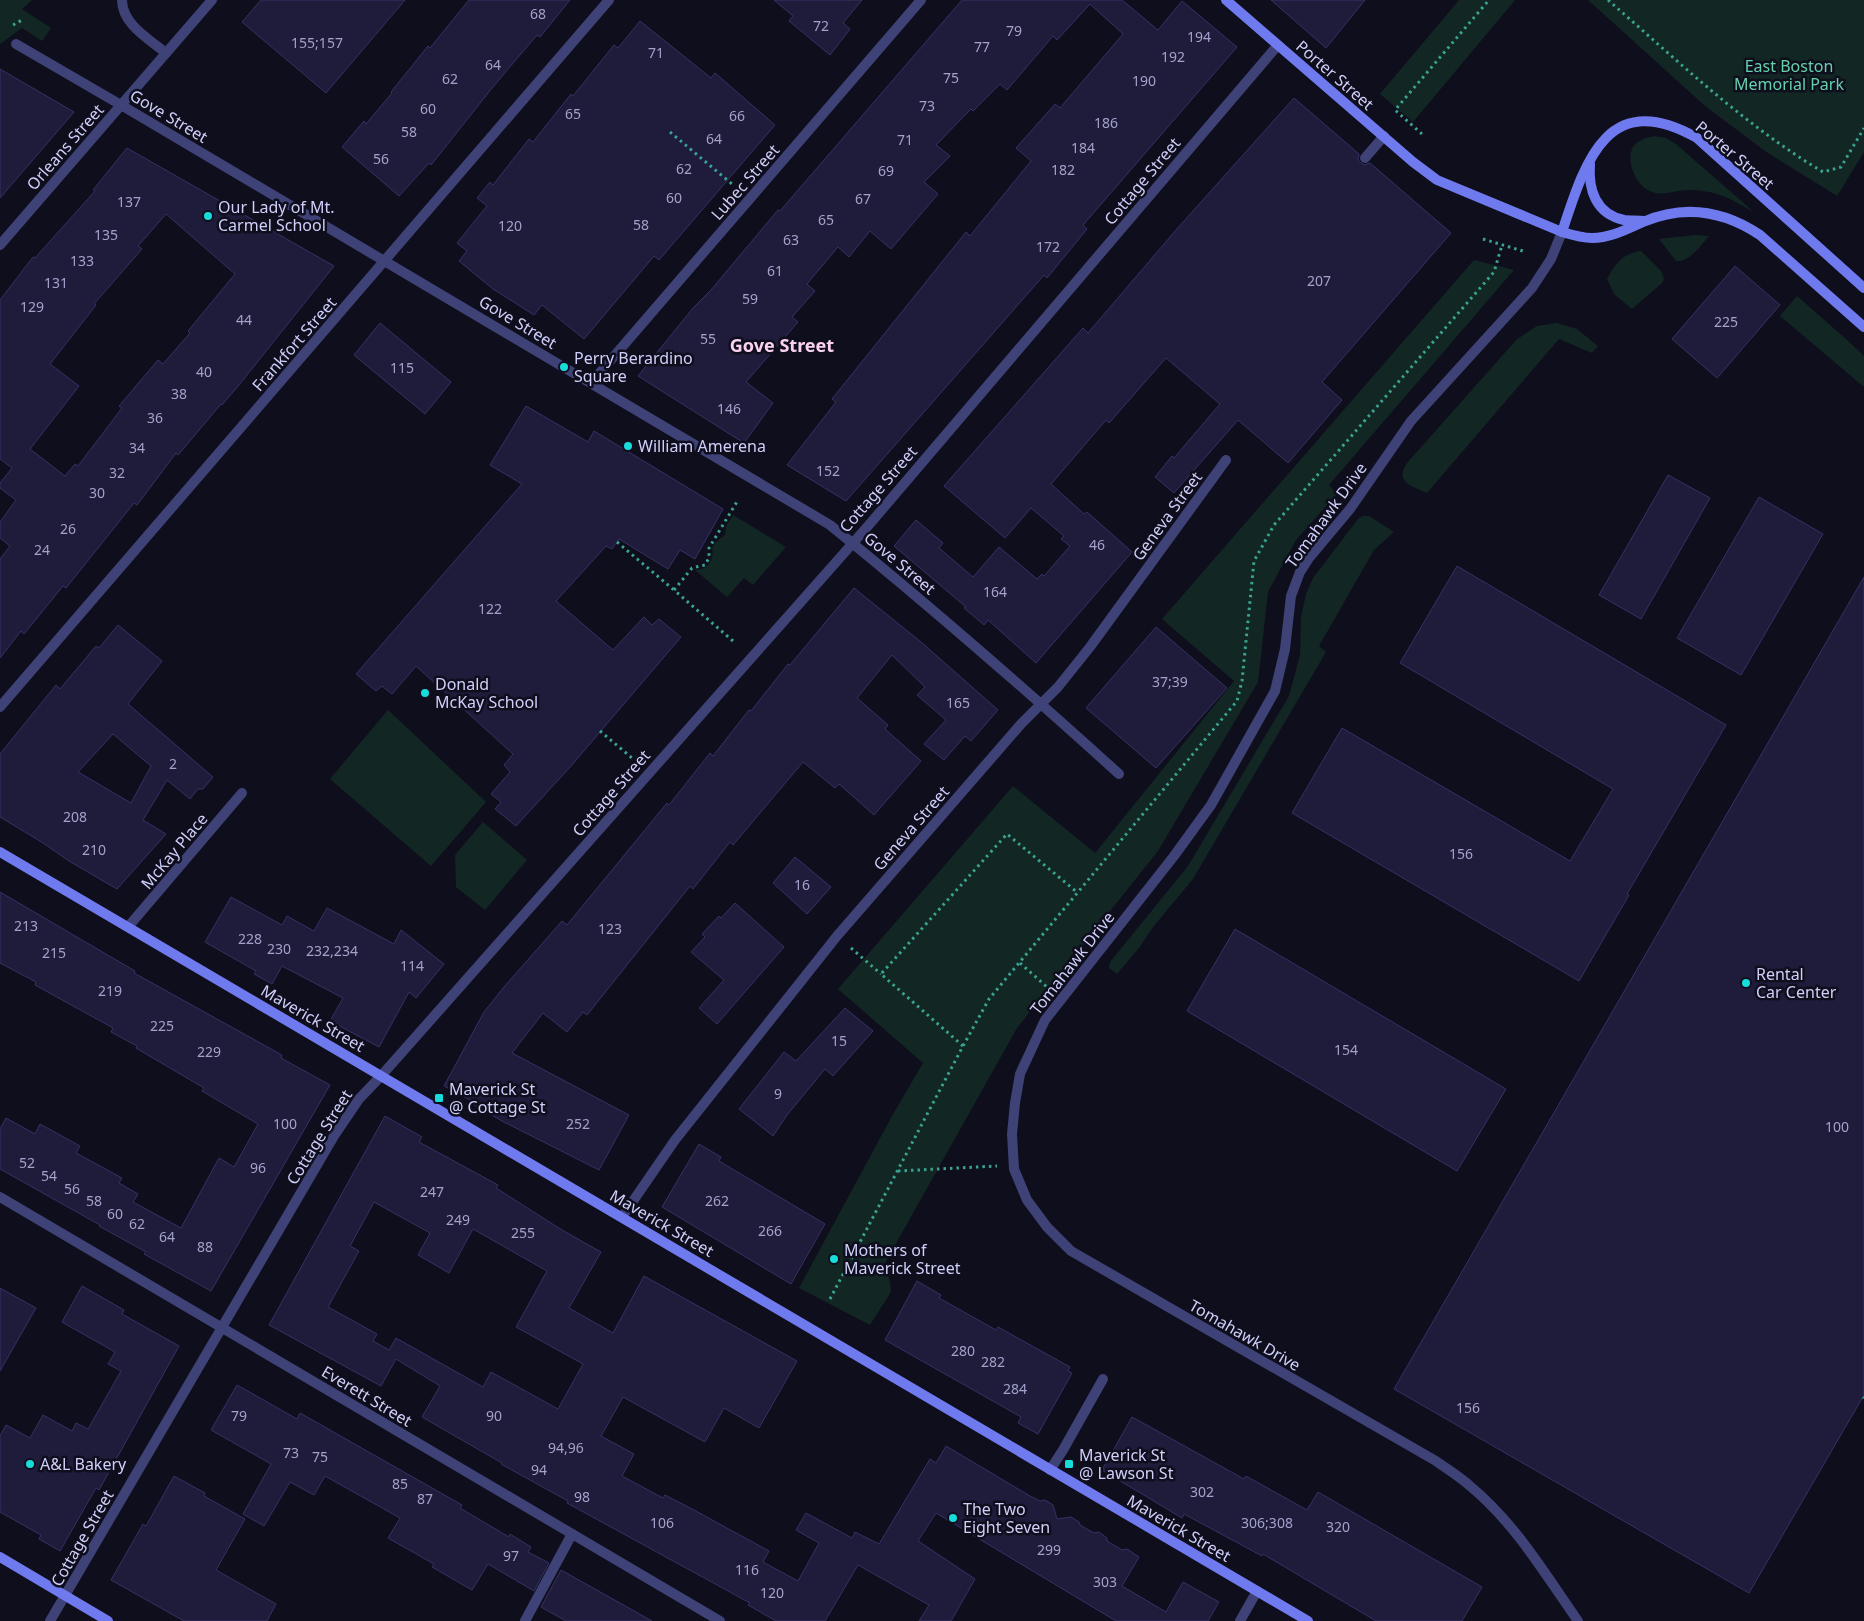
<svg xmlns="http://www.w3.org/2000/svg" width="1864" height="1621" font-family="'Noto Sans',sans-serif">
<rect width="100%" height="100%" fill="#0f0e1d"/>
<g fill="#122623">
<path d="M 0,0 L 32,0 L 22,9 L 51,28 L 42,41 L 22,28 L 0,44 Z"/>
<path d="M 1459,0 L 1515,0 L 1413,122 L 1380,94 Z"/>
<path d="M 1588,0 L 1864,0 L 1864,152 L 1837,196 L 1765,151 L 1705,106 Z"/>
<path d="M 1655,136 L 1666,138 L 1676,144 L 1755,213 C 1732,199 1716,190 1688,190 C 1675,190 1663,197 1650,191 C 1637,186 1626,163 1632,149 C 1636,140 1646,138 1655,136 Z"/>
<path d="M 1695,235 L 1709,236 C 1701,245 1689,263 1676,261 L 1659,239 Z"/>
<path d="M 1641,251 L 1661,271 L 1664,279 L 1662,283 L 1632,309 L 1614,294 L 1607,279 C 1616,263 1622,254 1641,251 Z"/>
<path d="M 1474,260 L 1514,270 L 1329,485 L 1337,494 L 1296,540 L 1268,592 L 1258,682 L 1158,851 L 1017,1028 L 884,1265 L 890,1281 L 891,1292 L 870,1325 L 799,1288 L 892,1116 L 923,1063 L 838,989 L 1013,786 L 1095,853 L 1234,681 L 1162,619 Z"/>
<path d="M 1797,296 L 1846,339 L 1864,356 L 1864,387 L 1780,316 Z"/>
<path d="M 1557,323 L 1577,329 L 1598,346 L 1592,353 L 1559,339 L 1427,493 C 1412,486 1394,482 1407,463 L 1517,339 L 1537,326 Z"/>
<path d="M 733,515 L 786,547 L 753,585 L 744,578 L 727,597 L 695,570 C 707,570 715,560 712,548 L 716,542 L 725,535 L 726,526 Z"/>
<path d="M 1363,516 L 1369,516 L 1394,532 L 1374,550 L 1319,646 L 1326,652 L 1193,879 L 1153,927 L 1139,948 L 1117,974 L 1109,968 L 1110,962 L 1188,866 L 1289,696 L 1300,655 L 1301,617 L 1306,594 L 1313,578 L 1358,519 Z"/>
<path d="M 388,710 L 486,802 L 431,866 L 330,779 Z"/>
<path d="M 483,822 L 527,860 L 485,910 L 456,887 L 455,855 Z"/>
</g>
<g fill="#1f1c3b" stroke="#353165" fill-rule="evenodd">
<path d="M 261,0 L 405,0 L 326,93 L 242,22 Z"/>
<path d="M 469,0 L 570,0 L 540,37 L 537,35 L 492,88 L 431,165 L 429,163 L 399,196 L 342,147 L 364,121 L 366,124 L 392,93 L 391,92 L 428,46 L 430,48 Z"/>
<path d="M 774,0 L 862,0 L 843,23 L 850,29 L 830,55 L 789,21 L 793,16 Z"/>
<path d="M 962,0 L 1122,0 L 1158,30 L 1182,1 L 1237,47 L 1083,225 L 1087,229 L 1047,278 L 1044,275 L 846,501 L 787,465 L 836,402 L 832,399 L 966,232 L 970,236 L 1031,161 L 1016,148 L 1055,104 L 1060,108 L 1123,34 L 1090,4 L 1057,40 L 1053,36 L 1007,90 L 1000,84 L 973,111 L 971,109 L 936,145 L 950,156 L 924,182 L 938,194 L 891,249 L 870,231 L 849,257 L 838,247 L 807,284 L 815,291 L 792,317 L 798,322 L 746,382 L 773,403 L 744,443 L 638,376 L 693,308 L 711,290 L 778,210 L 780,211 Z"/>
<path d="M 1271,0 L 1365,0 L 1326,48 Z"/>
<path d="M 640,21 L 711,78 L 715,73 L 775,125 L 659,260 L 654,256 L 584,339 L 542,305 L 534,315 L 493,289 L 459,261 L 467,251 L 457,243 L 487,206 L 477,198 L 490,182 L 493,185 L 529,139 L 533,142 L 571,94 L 573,96 L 614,45 L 618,48 Z"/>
<path d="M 0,69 L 74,112 L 0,198 Z"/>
<path d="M 1294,98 L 1359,154 L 1358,160 L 1361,163 L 1364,165 L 1370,163 L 1451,233 L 1322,382 L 1342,400 L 1288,463 L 1238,420 L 1174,493 L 1155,477 L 1172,456 L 1174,458 L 1220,404 L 1166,358 L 1109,423 L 1106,420 L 1051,484 L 1084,514 L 1087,512 L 1132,552 L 1036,663 L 988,620 L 984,625 L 964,608 L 966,607 L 894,546 L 916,520 L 943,543 L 939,548 L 973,577 L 999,547 L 1037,579 L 1042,574 L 1044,576 L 1070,546 L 1061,539 L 1064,536 L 1031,508 L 1005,538 L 944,486 L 1083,328 L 1088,333 L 1176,230 Z"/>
<path d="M 127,148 L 334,266 L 239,385 L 222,405 L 221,404 L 178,455 L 176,453 L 137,505 L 134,503 L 66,588 L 63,586 L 24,634 L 21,631 L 0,658 L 0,559 L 10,546 L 0,538 L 0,522 L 16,500 L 0,488 L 0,483 L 12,468 L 0,459 L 0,300 L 33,257 L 35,258 L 95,191 L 93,190 ZM 166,214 L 235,274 L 188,331 L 190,333 L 163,364 L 158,360 L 119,406 L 122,408 L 78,466 L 75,464 L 65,476 L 30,449 L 79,386 L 50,364 L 96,305 L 94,304 L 142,249 L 138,246 Z"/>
<path d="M 1735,266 L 1780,305 L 1717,378 L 1672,339 Z"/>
<path d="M 380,323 L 451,382 L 425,414 L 354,355 Z"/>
<path d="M 526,406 L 588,442 L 594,431 L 723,509 L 695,559 L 680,550 L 668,569 L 619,539 L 612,549 L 606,546 L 556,601 L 613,650 L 644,617 L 652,625 L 659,619 L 681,637 L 571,766 L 516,826 L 495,809 L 501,802 L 491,794 L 510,772 L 504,765 L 513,754 L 416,666 L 392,694 L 382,686 L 376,691 L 356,674 L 522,484 L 490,465 Z"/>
<path d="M 1668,475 L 1710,498 L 1641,619 L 1599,595 Z"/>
<path d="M 1759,497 L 1823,534 L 1741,675 L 1677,638 Z"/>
<path d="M 1457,566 L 1726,725 L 1627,894 L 1629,895 L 1579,981 L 1292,813 L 1342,728 L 1570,861 L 1613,789 L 1400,663 Z"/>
<path d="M 1864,577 L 1864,1395 L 1749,1593 L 1394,1389 Z"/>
<path d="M 854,588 L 921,642 L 998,710 L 971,741 L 965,736 L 944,760 L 924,744 L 946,720 L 917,695 L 925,687 L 892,655 L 857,698 L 888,725 L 885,729 L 921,761 L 874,815 L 839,784 L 835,788 L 803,762 L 733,845 L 730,842 L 693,889 L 690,886 L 587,1015 L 583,1012 L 567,1032 L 543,1013 L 512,1053 L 629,1115 L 599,1170 L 502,1121 L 471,1103 L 472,1101 L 444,1086 L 484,1012 L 504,987 L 562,921 L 567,925 L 667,803 L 669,805 L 710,753 L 713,756 L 749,710 L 751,711 L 788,664 L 790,665 Z"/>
<path d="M 118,625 L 162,661 L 128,704 L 213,777 L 203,789 L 198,789 L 190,799 L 167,780 L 143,820 L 166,834 L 117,889 L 69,861 L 43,843 L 0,817 L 0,754 L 56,685 L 60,689 L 96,646 L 99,648 ZM 113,734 L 151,766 L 131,803 L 78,772 Z"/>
<path d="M 1156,627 L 1227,688 L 1156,768 L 1086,708 Z"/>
<path d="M 795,857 L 831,887 L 807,914 L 773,883 Z"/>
<path d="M 0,892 L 135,971 L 134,973 L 282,1055 L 281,1058 L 330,1085 L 211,1291 L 144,1254 L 146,1252 L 99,1226 L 100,1225 L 0,1169 L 0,1129 L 6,1118 L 35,1134 L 40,1124 L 80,1146 L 76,1153 L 122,1178 L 119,1183 L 138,1194 L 133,1202 L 181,1228 L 219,1158 L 234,1167 L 258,1124 L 202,1091 L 204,1088 L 136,1048 L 137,1046 L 111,1032 L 113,1028 L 35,985 L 36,982 L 0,963 Z"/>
<path d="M 231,897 L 282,925 L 287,916 L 314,931 L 327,908 L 394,944 L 401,930 L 444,964 L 416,998 L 409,992 L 379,1047 L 330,1021 L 343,998 L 282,966 L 272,984 L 254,974 L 256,971 L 205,942 Z"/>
<path d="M 735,903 L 784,947 L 717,1024 L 699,1008 L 724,980 L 691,952 L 705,937 L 702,934 L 719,916 L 721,918 Z"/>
<path d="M 1235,929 L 1506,1089 L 1457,1171 L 1187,1011 Z"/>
<path d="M 845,1008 L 873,1031 L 833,1076 L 825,1069 L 787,1115 L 773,1136 L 739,1109 L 784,1052 L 796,1061 Z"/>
<path d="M 385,1116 L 422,1137 L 419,1142 L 498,1185 L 496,1188 L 562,1230 L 601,1252 L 569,1308 L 613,1333 L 644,1276 L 797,1361 L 759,1428 L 724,1408 L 705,1442 L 623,1397 L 601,1436 L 634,1454 L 622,1476 L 663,1498 L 665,1495 L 694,1510 L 769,1551 L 763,1562 L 798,1581 L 819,1543 L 796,1530 L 806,1513 L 852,1538 L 855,1532 L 879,1544 L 930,1459 L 936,1463 L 946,1446 L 1030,1496 L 1040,1501 L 1045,1500 L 1053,1505 L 1057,1519 L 1071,1517 L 1079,1522 L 1080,1525 L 1094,1533 L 1099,1532 L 1107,1538 L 1107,1541 L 1122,1550 L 1127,1549 L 1139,1557 L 1122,1586 L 1166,1612 L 1183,1582 L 1219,1602 L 1208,1621 L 1116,1621 L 936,1513 L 918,1541 L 975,1579 L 951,1621 L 919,1621 L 929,1605 L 858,1565 L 825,1621 L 776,1621 L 748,1605 L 750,1603 L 567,1503 L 568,1501 L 501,1464 L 502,1463 L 422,1417 L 440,1386 L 396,1359 L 381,1386 L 269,1325 ZM 374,1202 L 430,1233 L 418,1255 L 449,1273 L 473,1229 L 547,1271 L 516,1327 L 583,1364 L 558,1409 L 491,1372 L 483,1387 L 396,1338 L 389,1350 L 373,1341 L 377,1334 L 328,1307 L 359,1251 L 350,1246 Z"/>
<path d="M 699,1144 L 721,1157 L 719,1161 L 825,1224 L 791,1284 L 662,1207 Z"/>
<path d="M 917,1281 L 941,1295 L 939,1298 L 996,1330 L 998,1327 L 1070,1367 L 1068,1371 L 1072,1373 L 1038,1434 L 1018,1423 L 1021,1417 L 885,1340 Z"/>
<path d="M 82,1286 L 124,1310 L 122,1314 L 179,1346 L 99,1490 L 96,1488 L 60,1551 L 39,1539 L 41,1535 L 0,1512 L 0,1436 L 6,1425 L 30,1438 L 43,1415 L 72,1431 L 76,1423 L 88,1429 L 121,1371 L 108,1364 L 115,1352 L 62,1322 Z"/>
<path d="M 0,1288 L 36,1308 L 0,1371 Z"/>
<path d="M 237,1385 L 297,1419 L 300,1413 L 462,1505 L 460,1508 L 509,1537 L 510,1534 L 531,1547 L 528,1552 L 549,1563 L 534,1591 L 488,1564 L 472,1590 L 432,1567 L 434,1564 L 388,1538 L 400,1518 L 325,1476 L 314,1495 L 290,1482 L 264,1526 L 243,1514 L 271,1464 L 211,1430 Z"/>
<path d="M 1132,1417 L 1244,1479 L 1246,1476 L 1307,1510 L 1318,1492 L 1482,1587 L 1462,1621 L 1376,1621 L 1263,1554 L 1262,1556 L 1184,1514 L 1182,1518 L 1102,1470 Z"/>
<path d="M 174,1476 L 205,1493 L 204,1496 L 245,1519 L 216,1570 L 276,1604 L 267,1621 L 184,1621 L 111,1580 L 143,1524 L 146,1526 Z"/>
<path d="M 561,1570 L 652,1621 L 566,1621 L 541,1607 Z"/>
</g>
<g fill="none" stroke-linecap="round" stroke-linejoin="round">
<g stroke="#3aa391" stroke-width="3" stroke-dasharray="2.5 4" stroke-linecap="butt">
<path d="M 1608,0 C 1677,60 1744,125 1823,172 L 1841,167 L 1864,128"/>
<path d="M 13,25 L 24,19"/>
<path d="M 670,132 L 732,184"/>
<path d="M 1422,134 L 1395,110 L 1489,0"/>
<path d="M 1483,239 L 1526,252"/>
<path d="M 617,542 L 674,590"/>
<path d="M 733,641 L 674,590 L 692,568 L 705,565 L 709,558 L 709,548 L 738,500"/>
<path d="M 600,731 L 632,758"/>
<path d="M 851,948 L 881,974"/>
<path d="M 1020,963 L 1047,987"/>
<path d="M 963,1046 L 881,974 L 1007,834 L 1078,893"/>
<path d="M 898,1171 L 997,1166"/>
<path d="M 830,1299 L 963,1046 L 989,999 L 1237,701 L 1242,681 L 1254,561 L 1274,525 L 1494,272 L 1502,245"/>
<path d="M 1863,1397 L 1864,1398"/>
</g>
<g stroke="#3e4277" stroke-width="10">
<path d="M 122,0 C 122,24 149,39 166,53"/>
<path d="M 1365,158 L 1384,136"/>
</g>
<path stroke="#3e4277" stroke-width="10" d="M 16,44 L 121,105"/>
<g stroke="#3e4277" stroke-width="10">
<path d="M 121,105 L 830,525 C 929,605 1025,689 1119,774"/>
<path d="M 1562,232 L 1551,259 L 1532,288 L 1411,421 L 1350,509 L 1309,558 L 1300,572 L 1291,596 L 1285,649 L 1275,691 L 1211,805 L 1174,856 L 1045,1020 L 1020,1074 L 1015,1103 L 1012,1134 L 1014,1169 L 1027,1200 L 1047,1227 L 1071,1251 L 1436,1461 C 1447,1469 1460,1477 1470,1486 C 1515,1523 1545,1574 1578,1621"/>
<path d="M 0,245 L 212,0"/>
<path d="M 591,383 L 921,0"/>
<path d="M 0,707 L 609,0"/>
<path d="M 128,927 L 242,793"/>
<path d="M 0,1197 L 720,1621"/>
<path d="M 622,1217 L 675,1140 L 837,936 L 1021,724 L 1058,687 L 1090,647 L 1226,460"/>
<path d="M 1050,1470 L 1063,1450 L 1103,1379"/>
<path d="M 50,1621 L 334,1136 L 359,1099 L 381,1076"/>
<path d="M 525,1621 L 572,1534"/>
<path d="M 1240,1621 L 1257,1591"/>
</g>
<path stroke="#3e4277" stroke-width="10" d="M 381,1076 L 868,526 L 1278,45"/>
<g stroke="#707aef" stroke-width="10">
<path d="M 1226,0 L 1413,162 L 1437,180 L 1562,232 C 1572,235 1582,238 1592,238 C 1611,238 1627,229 1643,222 C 1685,204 1724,211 1760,235 L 1864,327"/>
<path d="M 1590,164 C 1588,190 1596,214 1624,220 C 1630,221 1638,220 1644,221"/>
<path d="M 1562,232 C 1585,162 1607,87 1697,138 L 1864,288"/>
<path d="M 0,852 L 1308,1621"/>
<path d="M 0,1557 L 108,1621"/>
</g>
</g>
<g fill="#18dcdb" stroke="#0f0e1d" stroke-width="2">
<circle cx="208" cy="216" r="5"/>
<circle cx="564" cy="367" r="5"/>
<circle cx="628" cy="446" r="5"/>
<circle cx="425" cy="693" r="5"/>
<circle cx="1746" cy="983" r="5"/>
<rect x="434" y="1093" width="10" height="10" rx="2.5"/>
<circle cx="834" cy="1259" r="5"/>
<circle cx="30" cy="1464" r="5"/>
<rect x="1064" y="1459" width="10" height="10" rx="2.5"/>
<circle cx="953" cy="1518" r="5"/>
</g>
<g text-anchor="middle" stroke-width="5" stroke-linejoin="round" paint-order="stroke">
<g font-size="14" fill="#a3a2ca">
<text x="538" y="19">68</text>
<text x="821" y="31">72</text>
<text x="1014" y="36">79</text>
<text x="1199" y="42">194</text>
<text x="317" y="48">155;157</text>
<text x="982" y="52">77</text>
<text x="656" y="58">71</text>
<text x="1173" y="62">192</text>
<text x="493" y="70">64</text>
<text x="951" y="83">75</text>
<text x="450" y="84">62</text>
<text x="1144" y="86">190</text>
<text x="927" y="111">73</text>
<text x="428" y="114">60</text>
<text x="573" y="119">65</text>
<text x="737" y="121">66</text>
<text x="1106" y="128">186</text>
<text x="409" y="137">58</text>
<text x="714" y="144">64</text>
<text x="905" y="145">71</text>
<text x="1083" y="153">184</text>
<text x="381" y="164">56</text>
<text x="684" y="174">62</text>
<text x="1063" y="175">182</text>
<text x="886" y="176">69</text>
<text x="674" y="203">60</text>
<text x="863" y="204">67</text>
<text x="129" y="207">137</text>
<text x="826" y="225">65</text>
<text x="641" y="230">58</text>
<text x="510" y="231">120</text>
<text x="106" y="240">135</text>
<text x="791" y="245">63</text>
<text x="1048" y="252">172</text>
<text x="82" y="266">133</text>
<text x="775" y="276">61</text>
<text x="1319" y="286">207</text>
<text x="56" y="288">131</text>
<text x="750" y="304">59</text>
<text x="32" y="312">129</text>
<text x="244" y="325">44</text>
<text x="1726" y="327">225</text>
<text x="708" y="344">55</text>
<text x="402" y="373">115</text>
<text x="204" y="377">40</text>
<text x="179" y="399">38</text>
<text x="729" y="414">146</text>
<text x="155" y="423">36</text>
<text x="137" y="453">34</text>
<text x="828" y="476">152</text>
<text x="117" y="478">32</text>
<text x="97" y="498">30</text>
<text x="68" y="534">26</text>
<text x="1097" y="550">46</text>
<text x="42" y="555">24</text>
<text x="995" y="597">164</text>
<text x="490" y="614">122</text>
<text x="1170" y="687">37;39</text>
<text x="958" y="708">165</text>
<text x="173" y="769">2</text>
<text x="75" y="822">208</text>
<text x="94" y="855">210</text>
<text x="1461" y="859">156</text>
<text x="802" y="890">16</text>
<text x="26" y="931">213</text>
<text x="610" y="934">123</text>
<text x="250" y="944">228</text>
<text x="279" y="954">230</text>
<text x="332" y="956">232,234</text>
<text x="54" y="958">215</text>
<text x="412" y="971">114</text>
<text x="110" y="996">219</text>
<text x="162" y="1031">225</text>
<text x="839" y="1046">15</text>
<text x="1346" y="1055">154</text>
<text x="209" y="1057">229</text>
<text x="778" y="1099">9</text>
<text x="285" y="1129">100</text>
<text x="578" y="1129">252</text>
<text x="1837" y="1132">100</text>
<text x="27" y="1168">52</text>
<text x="258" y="1173">96</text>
<text x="49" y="1181">54</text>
<text x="72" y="1194">56</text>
<text x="432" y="1197">247</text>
<text x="94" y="1206">58</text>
<text x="717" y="1206">262</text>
<text x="115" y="1219">60</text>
<text x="458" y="1225">249</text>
<text x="137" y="1229">62</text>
<text x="770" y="1236">266</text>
<text x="523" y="1238">255</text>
<text x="167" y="1242">64</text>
<text x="205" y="1252">88</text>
<text x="963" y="1356">280</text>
<text x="993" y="1367">282</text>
<text x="1015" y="1394">284</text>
<text x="1468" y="1413">156</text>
<text x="239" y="1421">79</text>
<text x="494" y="1421">90</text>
<text x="566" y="1453">94,96</text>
<text x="291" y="1458">73</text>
<text x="320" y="1462">75</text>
<text x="539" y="1475">94</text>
<text x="400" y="1489">85</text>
<text x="1202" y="1497">302</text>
<text x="582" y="1502">98</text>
<text x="425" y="1504">87</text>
<text x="662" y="1528">106</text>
<text x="1267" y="1528">306;308</text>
<text x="1338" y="1532">320</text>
<text x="1049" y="1555">299</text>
<text x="511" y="1561">97</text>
<text x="747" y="1575">116</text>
<text x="1105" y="1587">303</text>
<text x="772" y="1598">120</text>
</g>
<g font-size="16" fill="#64d1aa" stroke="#0f0e1d">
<text x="1789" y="72">East Boston<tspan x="1789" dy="18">Memorial Park</tspan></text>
</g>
<g font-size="16" fill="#cfcffa" stroke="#0f0e1d">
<text transform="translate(1335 75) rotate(41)" y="6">Porter Street</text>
<text transform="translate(169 116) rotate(31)" y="6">Gove Street</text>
<text transform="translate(65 147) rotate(-49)" y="6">Orleans Street</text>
<text transform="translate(1735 155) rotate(40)" y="6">Porter Street</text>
<text transform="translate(1142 181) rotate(-50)" y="6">Cottage Street</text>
<text transform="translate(745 182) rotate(-49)" y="6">Lubec Street</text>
<text transform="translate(518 322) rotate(31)" y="6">Gove Street</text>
<text transform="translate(294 344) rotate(-49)" y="6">Frankfort Street</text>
<text transform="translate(878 489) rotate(-49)" y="6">Cottage Street</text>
<text transform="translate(1326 515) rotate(-54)" y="6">Tomahawk Drive</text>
<text transform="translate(1167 516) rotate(-54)" y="6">Geneva Street</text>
<text transform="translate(900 563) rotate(40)" y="6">Gove Street</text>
<text transform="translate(611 793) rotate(-49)" y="6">Cottage Street</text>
<text transform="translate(911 828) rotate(-49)" y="6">Geneva Street</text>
<text transform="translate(174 851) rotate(-50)" y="6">McKay Place</text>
<text transform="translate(1072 963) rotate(-52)" y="6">Tomahawk Drive</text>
<text transform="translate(313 1018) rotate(30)" y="6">Maverick Street</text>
<text transform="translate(319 1137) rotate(-58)" y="6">Cottage Street</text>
<text transform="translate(662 1223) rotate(30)" y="6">Maverick Street</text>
<text transform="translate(1245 1335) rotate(30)" y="6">Tomahawk Drive</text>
<text transform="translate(367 1396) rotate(31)" y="6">Everett Street</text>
<text transform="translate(1179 1528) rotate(30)" y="6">Maverick Street</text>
<text transform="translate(82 1538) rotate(-60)" y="6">Cottage Street</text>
</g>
<g font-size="16" fill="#cfcffa" stroke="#0f0e1d" text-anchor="start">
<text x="218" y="213">Our Lady of Mt.<tspan x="218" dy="18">Carmel School</tspan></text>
<text x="574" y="364">Perry Berardino<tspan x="574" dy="18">Square</tspan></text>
<text x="638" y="452">William Amerena</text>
<text x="435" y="690">Donald<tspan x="435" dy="18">McKay School</tspan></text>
<text x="1756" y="980">Rental<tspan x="1756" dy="18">Car Center</tspan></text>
<text x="449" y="1095">Maverick St<tspan x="449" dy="18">@ Cottage St</tspan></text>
<text x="844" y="1256">Mothers of<tspan x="844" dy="18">Maverick Street</tspan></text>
<text x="1079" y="1461">Maverick St<tspan x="1079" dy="18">@ Lawson St</tspan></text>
<text x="40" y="1470">A&amp;L Bakery</text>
<text x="963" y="1515">The Two<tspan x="963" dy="18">Eight Seven</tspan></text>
</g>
<g font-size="18" font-weight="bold" fill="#fad1ef" stroke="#0f0e1d">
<text x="782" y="352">Gove Street</text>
</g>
</g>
</svg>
